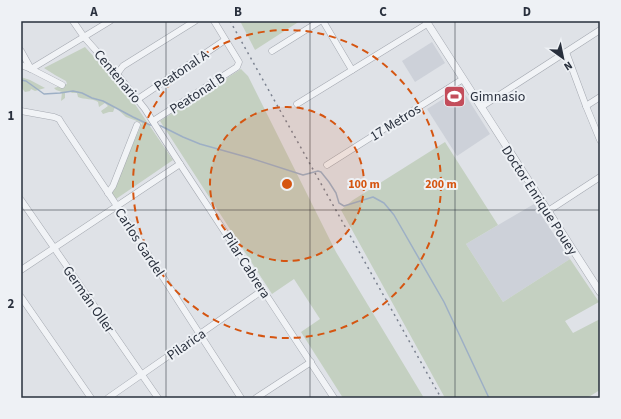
<svg xmlns="http://www.w3.org/2000/svg" width="621" height="419" font-family="'Source Sans 3',sans-serif">
<rect width="100%" height="100%" fill="#dfe2e7"/>
<g fill="#cdd1d9">
<path d="M 432,42 L 445,63 L 415,82 L 402,61 Z"/>
<path d="M 461,88 L 490,134 L 457,156 L 427,109 Z"/>
<path d="M 534,204 L 570,259 L 503,302 L 466,244 Z"/>
</g>
<g fill="#c4d0c1">
<path d="M 240,21 L 300,21 L 255,50 Z"/>
<path d="M 85,47 L 130,97 L 173,160 L 116,199 L 112,193 L 142,123 L 137,121 L 126,117 L 115,107 L 113,112 L 109,112 L 103,114 L 101,111 L 108,106 L 105,103 L 99,107 L 98,102 C 92,98 85,100 78,97 L 77,93 L 72,93 L 69,91 L 65,93 L 65,98 L 61,101 L 62,92 L 56,90 L 54,88 L 67,84 L 66,81 L 55,75 L 44,68 Z"/>
<path d="M 241,69 L 248,76 L 336,252 L 424,398 L 343,398 L 301,332 L 320,319 L 294,279 L 272,294 L 160,121 Z"/>
<path d="M 21,77 L 30,80 L 45,88 L 35,91 L 31,89 L 30,91 L 25,92 L 21,87 Z"/>
<path d="M 445,142 L 498,225 L 466,244 L 503,302 L 570,259 L 599,302 L 565,321 L 573,333 L 600,319 L 600,390 L 587,398 L 445,398 L 341,210 L 353,200 Z"/>
</g>
<g fill="none" stroke-linecap="round" stroke-linejoin="round">
<g stroke="#9dafc5" stroke-width="1.5">
<path d="M 21,80 L 26,81 L 44,94 L 60,93 L 73,91 L 82,93 L 92,98 L 103,101 L 133,117 L 150,125 L 154,125"/>
<path d="M 157,125 L 161,126 L 183,137 L 200,144 L 250,158 L 303,175 L 318,171 L 321,172 L 329,182 L 336,193 L 339,203 L 344,206 L 373,197 L 384,203 L 394,215 L 444,302 L 489,398"/>
</g>
<defs>
<g id="minor">
<path d="M 73,21 L 84,37 L 117,74 L 145,109 L 180,164 L 334,398"/>
<path d="M 323,21 L 352,70"/>
<path d="M 21,51 L 31,69 L 110,21"/>
<path d="M 272,51 L 320,21"/>
<path d="M 566,52 L 586,106 L 600,140"/>
<path d="M 21,65 L 31,69 L 62,85"/>
<path d="M 117,74 L 123,66 L 195,21"/>
<path d="M 138,99 L 225,40"/>
<path d="M 297,104 L 427,24"/>
<path d="M 586,106 L 600,97"/>
<path d="M 481,107 L 600,30"/>
<path d="M 21,111 L 54,117 L 59,119 L 62,124 L 117,206 L 241,398"/>
<path d="M 153,121 L 237,67 L 239,62 L 214,21"/>
<path d="M 327,165 L 463,79"/>
<path d="M 108,193 L 113,186 L 137,125"/>
<path d="M 21,200 L 158,398"/>
<path d="M 548,211 L 600,177"/>
<path d="M 21,270 L 180,164"/>
<path d="M 21,297 L 91,398"/>
<path d="M 108,398 L 263,290"/>
<path d="M 256,398 L 311,362"/>
</g>
<path id="tertiary" d="M 426,21 L 600,292"/>
</defs>
<use href="#minor" stroke="#a5a9b1" stroke-width="7"/>
<use href="#tertiary" stroke="#a5a9b1" stroke-width="8"/>
<use href="#minor" stroke="#f1f3f6" stroke-width="6"/>
<use href="#tertiary" stroke="#f1f3f6" stroke-width="7"/>
<path stroke="#7a818f" stroke-width="1.5" stroke-dasharray="2 4" stroke-linecap="butt" d="M 230,21 L 441,398"/>
</g>
<path fill="none" stroke="#29303d" stroke-width="1" stroke-opacity="0.55" d="M 166,21 L 166,398M 310,21 L 310,398M 455,21 L 455,398M 21,210 L 600,210"/>
<circle cx="287" cy="184" r="77" fill="#d55511" fill-opacity=".12"/>
<g fill="none" stroke="#d55511" stroke-width="2" stroke-dasharray="7 5">
<circle cx="287" cy="184" r="77"/>
<circle cx="287" cy="184" r="154"/>
</g>
<defs>
<symbol id="stadium-square" viewBox="-11 -11 22 22"><rect x="-9" y="-9" width="18" height="18" rx="4" fill="#c34d5b" stroke="#eef1f5"/><path d="M0-5a6.5 5 0 1 0 0 10a6.5 5 0 1 0 0-10ZM-3.5-1.8h7v3.6h-7Z" fill="#fff"/></symbol>
</defs>
<g fill-rule="evenodd">
<use href="#stadium-square" x="442" y="84" width="25" height="25"/>
</g>
<g text-anchor="middle" stroke-width="4" stroke-linejoin="round" paint-order="stroke">
<g font-size="14" fill="#29303d" stroke="#eef1f5">
<text transform="translate(181 70) rotate(-34)" y="5">Peatonal A</text>
<text transform="translate(118 76) rotate(50)" y="5">Centenario</text>
<text transform="translate(197 93) rotate(-33)" y="5">Peatonal B</text>
<text transform="translate(395 122) rotate(-32)" y="5">17 Metros</text>
<text transform="translate(540 200) rotate(57)" y="5">Doctor Enrique Pouey</text>
<text transform="translate(140 242) rotate(57)" y="5">Carlos Gardel</text>
<text transform="translate(247 265) rotate(57)" y="5">Pilar Cabrera</text>
<text transform="translate(89 299) rotate(55)" y="5">Germán Oller</text>
<text transform="translate(186 344) rotate(-35)" y="5">Pilarica</text>
</g>
<g font-size="14" fill="#29303d" stroke="#eef1f5" text-anchor="start">
<text x="470" y="101">Gimnasio</text>
</g>
</g>
<circle cx="287" cy="184" r="6" fill="#d55511" stroke="#eef1f5" stroke-width="2"/>
<g font-size="12" text-anchor="middle" font-weight="bold" fill="#d55511" stroke="#eef1f5" stroke-width="4" stroke-linejoin="round" paint-order="stroke">
<text x="364" y="188">100 m</text>
<text x="441" y="188">200 m</text>
</g>
<rect width="621" height="419" fill="none" stroke="#eef1f5" stroke-width="44"/>
<g transform="translate(563 58) rotate(147)" stroke="#eef1f5" stroke-width="3" paint-order="stroke">
<path d="M0-3L7 15L0 10L-7 15Z" fill="#29303d"/>
<text y="-6" font-size="11" font-weight="bold" text-anchor="middle" fill="#29303d">N</text>
</g>
<rect x="22" y="22" width="577" height="375" fill="none" stroke="#29303d" stroke-width="1.5"/>
<g font-size="13" text-anchor="middle" font-weight="bold" fill="#29303d">
<text x="94" y="16">A</text>
<text x="238" y="16">B</text>
<text x="383" y="16">C</text>
<text x="527" y="16">D</text>
<text x="11" y="120">1</text>
<text x="11" y="308">2</text>
</g>
</svg>
